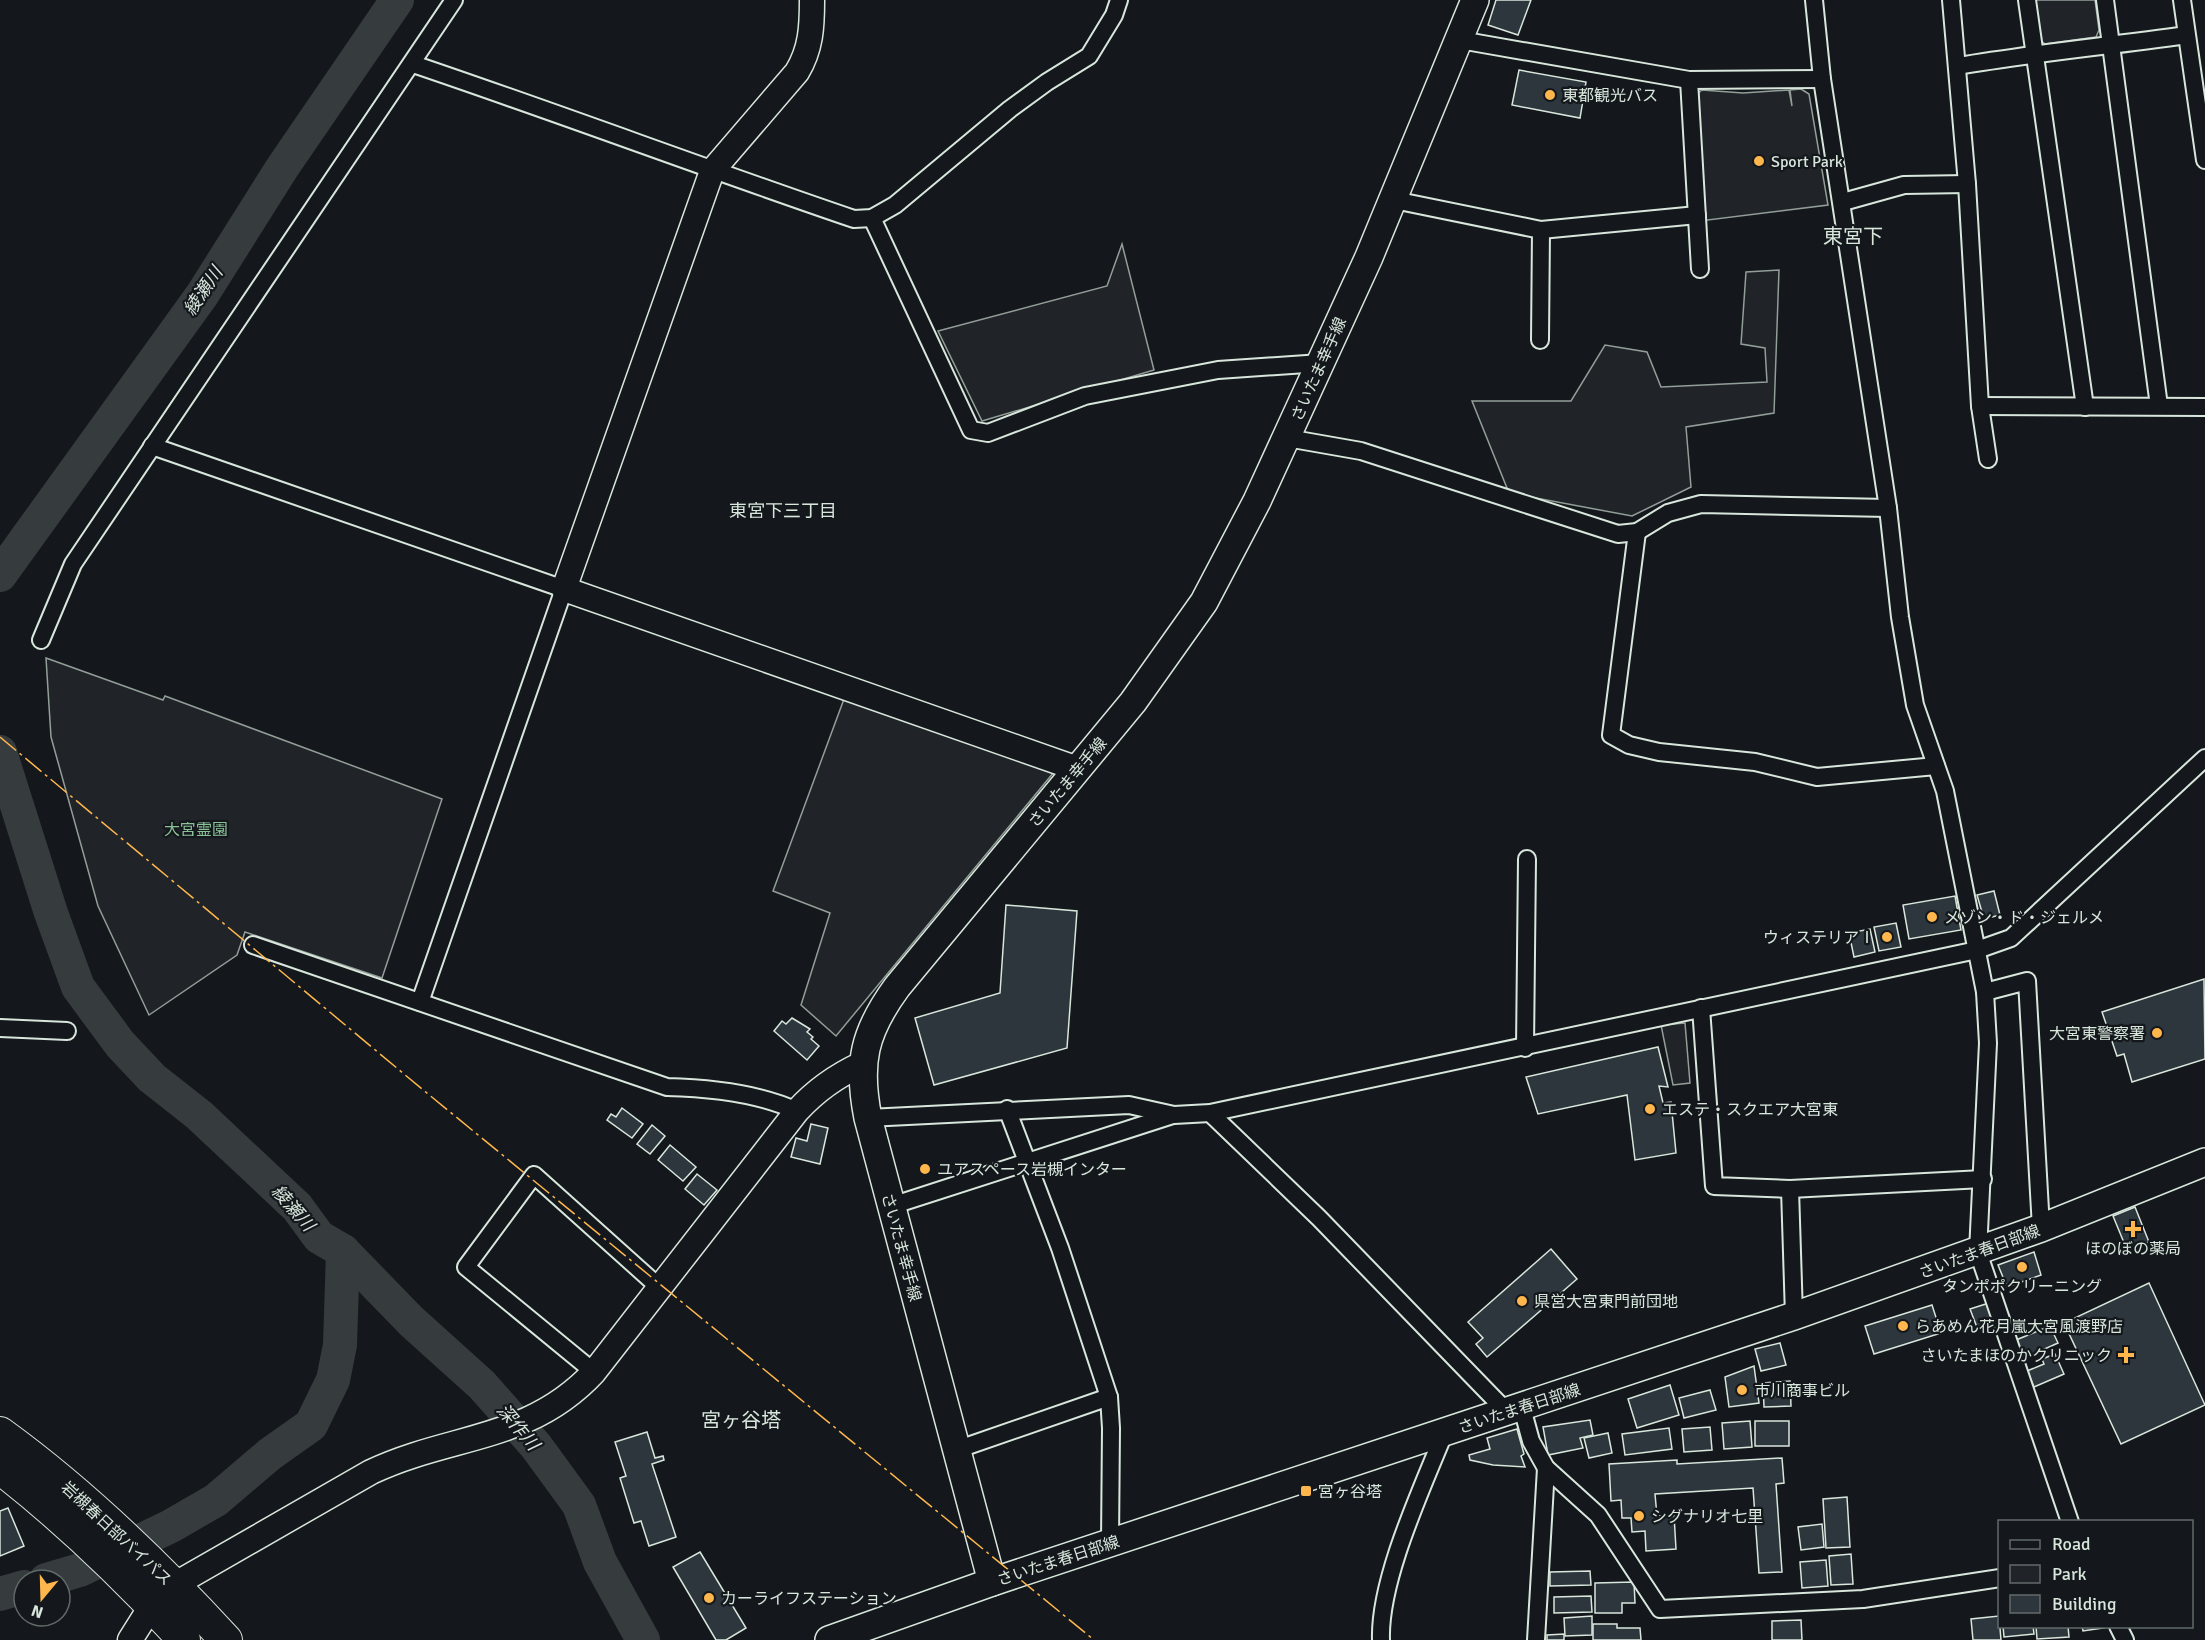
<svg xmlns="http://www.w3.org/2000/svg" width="2205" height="1640" font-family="Signika,'Noto Sans JP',sans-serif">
<rect width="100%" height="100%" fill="#14181c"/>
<g fill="#202428" stroke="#939e99" stroke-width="1.5">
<path d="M 2034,0 L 2095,0 L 2099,30 L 2096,37 L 2045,44 L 2039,39 Z"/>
<path d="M 1801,89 L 1809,94 L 1828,205 L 1700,221 L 1696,95 L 1702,90 L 1743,93 L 1789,90 L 1792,106 L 1790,90 Z"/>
<path d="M 1122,244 L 1154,370 L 982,421 L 938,331 L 1107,286 Z"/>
<path d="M 1779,270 L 1774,413 L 1686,427 L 1691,487 L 1632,516 L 1509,493 L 1472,401 L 1571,401 L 1605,345 L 1647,352 L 1661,387 L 1767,382 L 1765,348 L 1741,344 L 1746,272 Z"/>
<path d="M 46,658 L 163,700 L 165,696 L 442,799 L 382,978 L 245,932 L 237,955 L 149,1015 L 98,906 L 51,737 Z"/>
<path d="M 844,699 L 1054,772 L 836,1036 L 801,1005 L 830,913 L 773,891 Z"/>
<path d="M 1685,1023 L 1690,1083 L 1673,1085 L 1661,1025 Z"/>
</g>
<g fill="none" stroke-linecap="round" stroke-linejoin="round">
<g stroke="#363b3e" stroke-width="34">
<path d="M 0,575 L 202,295 L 282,168 L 397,0"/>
<path d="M 0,752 L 51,913 L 78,987 L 120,1044 L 152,1078 L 199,1115 L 297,1207 L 319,1237 L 343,1251 L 411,1321 L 482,1385 L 536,1446 L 579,1505 L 600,1562 L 643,1640"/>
<path d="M 46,1580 L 80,1570 L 171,1526 L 216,1500 L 270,1454 L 311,1425 L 333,1380 L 340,1345 L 343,1251"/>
<path d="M 0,1594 L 24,1587"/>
</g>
</g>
<g fill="#2c363c" stroke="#d8e6dc" stroke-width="1.5">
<path d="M 1496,0 L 1531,0 L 1518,35 L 1488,25 Z"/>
<path d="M 1519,70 L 1586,82 L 1580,118 L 1512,105 Z"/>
<path d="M 1994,891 L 2000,915 L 1984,919 L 1977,895 Z"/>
<path d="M 1955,896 L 1961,930 L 1909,939 L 1903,905 Z"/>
<path d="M 1006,905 L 1077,911 L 1067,1048 L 934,1085 L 915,1018 L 1000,993 Z"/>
<path d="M 1896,923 L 1901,947 L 1879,951 L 1874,927 Z"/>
<path d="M 1870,929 L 1875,952 L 1854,957 L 1849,933 Z"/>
<path d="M 2204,979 L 2205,1059 L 2132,1082 L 2124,1054 L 2117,1056 L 2102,1012 Z"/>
<path d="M 792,1018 L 810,1029 L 807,1032 L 813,1037 L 811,1039 L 819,1046 L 807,1060 L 774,1031 L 782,1021 L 786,1024 Z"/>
<path d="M 1658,1047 L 1668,1087 L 1659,1086 L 1663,1103 L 1671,1102 L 1676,1153 L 1635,1160 L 1627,1095 L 1538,1114 L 1526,1077 Z"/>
<path d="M 622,1108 L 643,1124 L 632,1138 L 607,1120 L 611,1114 L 616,1117 Z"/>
<path d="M 811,1124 L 828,1128 L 820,1164 L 791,1157 L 796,1138 L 807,1141 Z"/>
<path d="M 652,1125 L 665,1136 L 650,1154 L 637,1144 Z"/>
<path d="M 670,1145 L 696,1167 L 683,1181 L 658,1160 Z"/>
<path d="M 697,1174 L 717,1190 L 704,1205 L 685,1189 Z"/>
<path d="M 2135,1207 L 2149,1242 L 2127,1250 L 2113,1216 Z"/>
<path d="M 1551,1249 L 1577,1279 L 1487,1357 L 1476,1344 L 1483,1338 L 1468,1322 Z"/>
<path d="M 2034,1252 L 2041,1275 L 2007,1287 L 1998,1265 Z"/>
<path d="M 2149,1283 L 2205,1405 L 2121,1444 L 2064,1323 Z"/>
<path d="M 1989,1303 L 1996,1324 L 1978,1330 L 1970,1309 Z"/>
<path d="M 1932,1305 L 1941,1333 L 1874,1354 L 1865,1326 Z"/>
<path d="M 2050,1326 L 2058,1343 L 2024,1358 L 2016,1340 Z"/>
<path d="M 1780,1343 L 1786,1365 L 1761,1371 L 1755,1349 Z"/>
<path d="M 2055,1354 L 2064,1374 L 2034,1387 L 2027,1371 L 2044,1364 L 2042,1359 Z"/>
<path d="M 1754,1366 L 1759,1403 L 1729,1407 L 1725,1377 Z"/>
<path d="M 1790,1381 L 1791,1406 L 1764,1407 L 1763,1383 Z"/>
<path d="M 1670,1385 L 1679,1415 L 1637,1428 L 1628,1399 Z"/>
<path d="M 1710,1390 L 1716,1410 L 1684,1418 L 1679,1398 Z"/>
<path d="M 1590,1420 L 1593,1435 L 1580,1438 L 1583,1448 L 1548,1455 L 1543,1427 Z"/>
<path d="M 1750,1421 L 1752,1447 L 1724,1449 L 1722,1423 Z"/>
<rect x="1755" y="1421" width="34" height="25"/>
<path d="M 1710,1427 L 1712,1450 L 1684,1452 L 1682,1429 Z"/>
<path d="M 1669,1428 L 1672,1449 L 1625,1455 L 1622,1434 Z"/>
<path d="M 1517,1429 L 1524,1454 L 1521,1456 L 1525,1467 L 1493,1465 L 1470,1460 L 1469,1455 L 1490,1449 L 1487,1438 Z"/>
<path d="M 647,1432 L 655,1458 L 663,1456 L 664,1460 L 652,1464 L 676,1537 L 649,1546 L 641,1521 L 634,1523 L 620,1478 L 626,1476 L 615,1442 Z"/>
<path d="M 1608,1433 L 1612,1453 L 1589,1458 L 1584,1438 Z"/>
<path d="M 1782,1458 L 1784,1483 L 1776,1484 L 1782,1572 L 1759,1573 L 1753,1488 L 1655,1494 L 1657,1516 L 1674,1515 L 1676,1549 L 1646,1551 L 1645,1531 L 1632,1532 L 1631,1518 L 1622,1518 L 1621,1500 L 1611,1501 L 1609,1464 L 1677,1460 L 1677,1464 Z"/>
<path d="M 1847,1497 L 1850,1547 L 1826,1548 L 1823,1499 Z"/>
<path d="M 8,1508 L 24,1546 L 0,1556 L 0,1511 Z"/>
<path d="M 1822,1524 L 1824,1547 L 1801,1550 L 1798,1527 Z"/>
<path d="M 700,1552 L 746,1628 L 726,1640 L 716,1640 L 673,1567 Z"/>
<path d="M 1851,1554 L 1853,1584 L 1831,1585 L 1829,1556 Z"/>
<path d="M 1826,1560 L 1828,1586 L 1802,1588 L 1800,1562 Z"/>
<path d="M 1590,1571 L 1591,1585 L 1550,1586 L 1550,1572 Z"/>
<path d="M 1634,1582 L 1635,1603 L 1622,1603 L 1622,1613 L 1595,1613 L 1595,1583 Z"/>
<path d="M 1591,1596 L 1592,1612 L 1554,1613 L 1554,1597 Z"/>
<path d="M 1592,1616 L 1592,1635 L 1565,1636 L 1564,1618 Z"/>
<path d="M 1999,1616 L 2001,1640 L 1973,1640 L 1971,1619 Z"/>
<path d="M 1801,1620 L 1802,1640 L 1772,1640 L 1772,1621 Z"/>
<path d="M 1593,1624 L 1617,1624 L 1617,1628 L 1640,1628 L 1641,1640 L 1593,1640 Z"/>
<path d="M 2003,1626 L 2033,1626 L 2034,1634 L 2004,1637 Z"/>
<path d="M 2036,1626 L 2068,1626 L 2069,1637 L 2037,1639 Z"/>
<path d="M 2082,1626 L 2109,1626 L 2109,1627 L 2083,1631 Z"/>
<path d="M 1564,1634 L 1564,1640 L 1547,1640 L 1547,1635 Z"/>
</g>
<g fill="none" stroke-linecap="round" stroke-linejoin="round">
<defs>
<g id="street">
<path d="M 1814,0 L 1822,79 L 1888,508 L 1900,617 L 1915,705 L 1945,791 L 1985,992 L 1988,1043 L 1978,1252 L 2070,1522"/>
<path d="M 1951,0 L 1967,184 L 1980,406 L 1988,459"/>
<path d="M 2027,0 L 2085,407"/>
<path d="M 2105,0 L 2159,406"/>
<path d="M 2182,0 L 2205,160"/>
<path d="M 1460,40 L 1689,80 L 1822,79"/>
<path d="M 413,64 C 561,114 707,169 854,219 L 872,218 L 895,205 L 1010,109 L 1047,82 L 1089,56 L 1114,15 L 1119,0"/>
<path d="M 1958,66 C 2034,53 2110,46 2186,35"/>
<path d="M 1689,80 L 1700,269"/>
<path d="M 1394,200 L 1541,230 L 1697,215"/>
<path d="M 1843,202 L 1904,185 L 1967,184"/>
<path d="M 872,218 L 971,430 L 988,433 L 1085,396 L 1218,370 L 1321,363"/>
<path d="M 1540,340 L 1541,230"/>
<path d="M 1980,406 L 2205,407"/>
<path d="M 1287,438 L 1361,451 L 1618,534 L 1637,532 L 1668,513 L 1701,504 L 1888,508"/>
<path d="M 152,446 L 564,589 L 420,1002"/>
<path d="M 1637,532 L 1611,735 L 1629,745 L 1659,752 L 1755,762 L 1817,777 L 1936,766"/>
<path d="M 41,640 L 73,564 L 454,0"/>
<path d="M 253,945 L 667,1087 C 710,1088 758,1093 797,1111"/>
<path d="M 1985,992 L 2027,981 L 2041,1228"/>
<path d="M 1701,1008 L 1714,1186 L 1790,1189 L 1983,1179"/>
<path d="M 0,1028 L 67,1031"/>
<path d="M 1525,1048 L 1527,859"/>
<path d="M 1007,1109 L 1060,1248 L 1109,1397 L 1111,1428 L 1110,1543"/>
<path d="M 1210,1113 L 1319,1218 L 1507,1412"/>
<path d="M 868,1118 L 1129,1105 L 1174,1115 L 1210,1113 L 1977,950 L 2011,938 L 2205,758"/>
<path d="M 1790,1189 L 1794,1316"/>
<path d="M 891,1206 L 1173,1115"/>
<path d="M 594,1372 L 466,1267 L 534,1175 L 660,1288"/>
<path d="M 1522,1408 L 1531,1441 L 1546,1468 L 1598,1515 L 1660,1609 L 1863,1599 L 2000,1578"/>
<path d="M 956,1450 L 1109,1397"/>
<path d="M 2118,1626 L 2125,1640"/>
<path d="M 1381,1640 C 1379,1582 1419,1495 1441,1441 L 1438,1435"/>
<path d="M 1536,1640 L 1546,1468"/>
</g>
<g id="secondary">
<path d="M 812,0 C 812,27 811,49 797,72 L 712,171 L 564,589 L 1078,769"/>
<path d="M 130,1640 L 152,1605 L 174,1585 L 371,1472 C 451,1434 529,1442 594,1372 L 797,1111 C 816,1090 836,1076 862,1064"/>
</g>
<g id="primary">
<path d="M 992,1582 L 868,1118 C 857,1063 864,1032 897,987 L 1133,702 L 1204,602 L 1257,501 L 1369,257 L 1475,0"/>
<path d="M 829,1640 L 992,1582 L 1794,1316 L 2041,1228 L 2205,1162"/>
</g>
<g id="highway">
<path d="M 0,1433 C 83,1493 157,1565 226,1640"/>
<path d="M 0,1468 C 66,1519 128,1579 184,1640"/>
</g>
</defs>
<use href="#street" stroke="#d8e6dc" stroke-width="20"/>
<use href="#secondary" stroke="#d8e6dc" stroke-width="27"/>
<use href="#primary" stroke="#d8e6dc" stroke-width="30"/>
<use href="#highway" stroke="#d8e6dc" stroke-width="34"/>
<use href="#street" stroke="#14181c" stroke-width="16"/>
<use href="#secondary" stroke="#14181c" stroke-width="24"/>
<use href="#primary" stroke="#14181c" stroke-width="27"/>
<use href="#highway" stroke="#14181c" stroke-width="32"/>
<path stroke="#ffb74d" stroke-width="1.5" stroke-dasharray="21 4.5 3 4.5" stroke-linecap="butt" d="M 0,737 L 422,1089 L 1094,1640"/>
</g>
<g fill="#ffb74d" stroke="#14181c" stroke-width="2">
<circle cx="1550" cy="95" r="6"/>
<circle cx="1759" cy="161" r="6"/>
<circle cx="1932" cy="917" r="6"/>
<circle cx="1887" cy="937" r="6"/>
<circle cx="2157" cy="1033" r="6"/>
<circle cx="1650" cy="1109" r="6"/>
<circle cx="925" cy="1169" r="6"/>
<path d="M2130 1220h6v6h6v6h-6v6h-6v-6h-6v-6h6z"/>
<circle cx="2022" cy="1267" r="6"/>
<circle cx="1522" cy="1301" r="6"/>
<circle cx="1903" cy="1326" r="6"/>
<path d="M2123 1346h6v6h6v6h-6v6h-6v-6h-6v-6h6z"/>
<circle cx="1742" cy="1390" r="6"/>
<rect x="1300" y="1485" width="12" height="12" rx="3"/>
<circle cx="1639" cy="1516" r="6"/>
<circle cx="709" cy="1598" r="6"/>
</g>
<g text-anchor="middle" stroke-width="4.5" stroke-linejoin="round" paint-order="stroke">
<g font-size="16" fill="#d8e6dc" stroke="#14181c" text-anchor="start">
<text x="1562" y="101">東都観光バス</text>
<text x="1771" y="167">Sport Park</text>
<text x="1944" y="923">メゾン・ド・ジェルメ</text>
<text x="1875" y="943" text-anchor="end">ウィステリアⅠ</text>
<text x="2145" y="1039" text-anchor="end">大宮東警察署</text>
<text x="1662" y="1115">エステ・スクエア大宮東</text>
<text x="937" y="1175">ユアスペース岩槻インター</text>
<text x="2133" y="1254" text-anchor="middle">ほのぼの薬局</text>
<text x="2022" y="1292" text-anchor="middle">タンポポクリーニング</text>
<text x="1534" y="1307">県営大宮東門前団地</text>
<text x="1915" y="1332">らあめん花月嵐大宮風渡野店</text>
<text x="2112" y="1361" text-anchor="end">さいたまほのかクリニック</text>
<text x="1754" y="1396">市川商事ビル</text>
<text x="1318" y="1497">宮ヶ谷塔</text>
<text x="1651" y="1522">シグナリオ七里</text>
<text x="721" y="1604">カーライフステーション</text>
</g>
<g font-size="16" fill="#d8e6dc" stroke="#14181c">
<text transform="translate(1318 369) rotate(-66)" y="6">さいたま幸手線</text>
<text transform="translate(1067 782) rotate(-50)" y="6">さいたま幸手線</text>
<text transform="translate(902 1247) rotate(75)" y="6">さいたま幸手線</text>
<text transform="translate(1979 1251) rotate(-20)" y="6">さいたま春日部線</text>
<text transform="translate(1519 1408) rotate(-18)" y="6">さいたま春日部線</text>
<text transform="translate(117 1533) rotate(43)" y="6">岩槻春日部バイパス</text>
<text transform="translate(1058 1560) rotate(-18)" y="6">さいたま春日部線</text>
</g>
<g font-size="16" fill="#8ac095" stroke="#14181c">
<text x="196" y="835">大宮霊園</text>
</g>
<g font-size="18" font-style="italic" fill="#d8e6dc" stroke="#14181c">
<text transform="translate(203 291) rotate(-56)" y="6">綾瀬川</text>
<text transform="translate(293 1208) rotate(49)" y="6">綾瀬川</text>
<text transform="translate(518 1427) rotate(50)" y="6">深作川</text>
</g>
<g font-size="18" fill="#d8e6dc" stroke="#14181c">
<text x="783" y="517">東宮下三丁目</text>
</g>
<g font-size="20" fill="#d8e6dc" stroke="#14181c">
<text x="1853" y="243">東宮下</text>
<text x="741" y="1427">宮ヶ谷塔</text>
</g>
</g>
<rect x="1998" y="1520" width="195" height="108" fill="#14181c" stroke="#626a69" stroke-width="1.5"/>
<rect x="2010" y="1540" width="30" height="9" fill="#14181c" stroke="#626a69" stroke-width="1.5"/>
<text x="2052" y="1550" font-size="18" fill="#d8e6dc">Road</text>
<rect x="2010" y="1565" width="30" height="18" fill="#202428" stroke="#626a69" stroke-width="1.5"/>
<text x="2052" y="1580" font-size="18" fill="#d8e6dc">Park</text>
<rect x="2010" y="1595" width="30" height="18" fill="#2c363c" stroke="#626a69" stroke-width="1.5"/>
<text x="2052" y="1610" font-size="18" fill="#d8e6dc">Building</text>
<g transform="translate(42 1598) rotate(199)"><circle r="28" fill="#14181c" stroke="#626a69" stroke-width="1.5"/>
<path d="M0-4.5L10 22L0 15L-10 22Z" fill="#ffb74d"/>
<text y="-9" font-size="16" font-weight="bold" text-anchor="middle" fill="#d8e6dc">N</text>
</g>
</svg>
